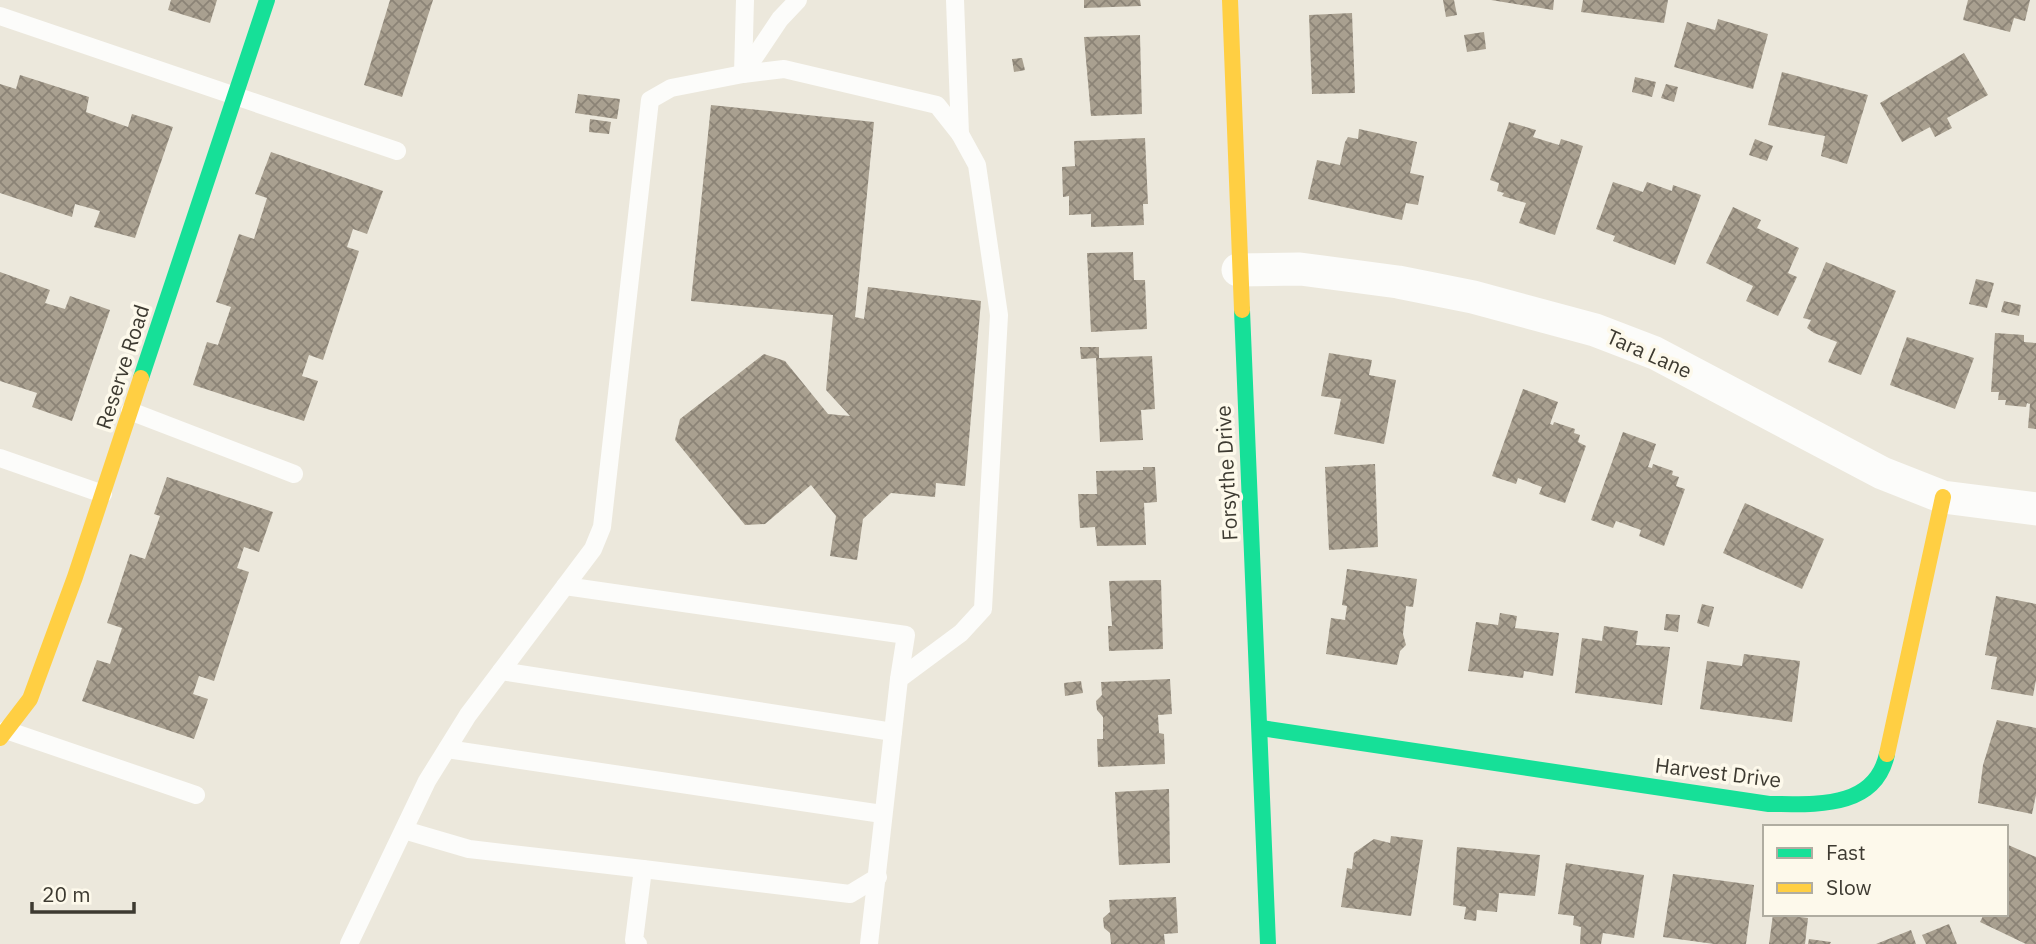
<svg xmlns="http://www.w3.org/2000/svg" width="2036" height="944" font-family="'IBM Plex Sans',sans-serif">
<defs>
<pattern id="building-cross-hatch" width="8" height="8" patternUnits="userSpaceOnUse" patternTransform="scale(1.75)"><rect width="8" height="8" fill="#a9a090"/><path d="M0 0l8 8M0 8l8-8" fill="none" stroke="#8b8376"/></pattern>
</defs>
<rect width="100%" height="100%" fill="#ece8dc"/>
<g fill="url(#building-cross-hatch)">
<path d="M 171,0 L 217,0 L 210,23 L 168,10 Z"/>
<path d="M 390,0 L 433,0 L 402,97 L 364,85 Z"/>
<path d="M 1084,0 L 1140,0 L 1141,6 L 1084,8 Z"/>
<path d="M 1443,0 L 1454,0 L 1457,15 L 1446,17 Z"/>
<path d="M 1491,0 L 1554,0 L 1553,10 Z"/>
<path d="M 1583,0 L 1668,0 L 1664,23 L 1581,12 Z"/>
<path d="M 1968,0 L 2030,0 L 2025,21 L 2014,18 L 2010,32 L 1963,20 Z"/>
<path d="M 1352,13 L 1355,93 L 1312,94 L 1309,15 Z"/>
<path d="M 1718,19 L 1768,34 L 1753,89 L 1674,67 L 1687,22 L 1715,30 Z"/>
<path d="M 1484,32 L 1486,49 L 1467,52 L 1464,35 Z"/>
<path d="M 1140,35 L 1142,114 L 1091,116 L 1084,37 Z"/>
<path d="M 1964,53 L 1988,95 L 1947,118 L 1952,128 L 1935,137 L 1930,127 L 1902,142 L 1880,103 Z"/>
<path d="M 1022,58 L 1025,70 L 1014,72 L 1012,59 Z"/>
<path d="M 1782,72 L 1868,95 L 1847,164 L 1821,156 L 1825,136 L 1768,125 Z"/>
<path d="M 20,75 L 89,97 L 86,112 L 128,127 L 132,114 L 173,127 L 135,238 L 94,227 L 100,211 L 75,204 L 72,217 L 0,193 L 0,84 L 16,89 Z"/>
<path d="M 1635,77 L 1656,82 L 1652,97 L 1632,92 Z"/>
<path d="M 1666,84 L 1678,87 L 1674,102 L 1661,98 Z"/>
<path d="M 578,94 L 620,99 L 617,119 L 575,113 Z"/>
<path d="M 711,105 L 874,122 L 855,317 L 864,319 L 868,287 L 981,301 L 965,486 L 936,483 L 935,497 L 891,493 L 863,519 L 857,560 L 830,556 L 836,516 L 811,485 L 765,524 L 745,525 L 675,440 L 680,419 L 764,354 L 785,361 L 828,414 L 850,416 L 826,390 L 833,315 L 691,301 Z"/>
<path d="M 590,119 L 611,122 L 609,134 L 589,132 Z"/>
<path d="M 1509,122 L 1536,130 L 1533,137 L 1559,145 L 1561,139 L 1583,146 L 1555,235 L 1519,223 L 1526,203 L 1502,196 L 1504,193 L 1497,191 L 1499,183 L 1490,180 Z"/>
<path d="M 1359,129 L 1417,142 L 1410,173 L 1424,176 L 1418,205 L 1406,203 L 1402,220 L 1308,199 L 1317,160 L 1340,165 L 1345,142 L 1348,137 L 1358,139 Z"/>
<path d="M 1145,138 L 1148,204 L 1143,204 L 1144,225 L 1091,227 L 1091,214 L 1069,215 L 1069,196 L 1063,197 L 1062,167 L 1075,166 L 1074,141 Z"/>
<path d="M 1755,139 L 1773,146 L 1767,161 L 1749,155 Z"/>
<path d="M 271,152 L 383,191 L 367,234 L 353,229 L 347,247 L 359,251 L 323,360 L 309,355 L 302,376 L 318,381 L 304,421 L 193,385 L 207,342 L 218,345 L 231,307 L 216,302 L 239,234 L 254,239 L 267,198 L 255,194 Z"/>
<path d="M 1613,182 L 1643,192 L 1647,182 L 1672,191 L 1673,185 L 1701,195 L 1675,265 L 1613,241 L 1615,236 L 1596,229 Z"/>
<path d="M 1733,207 L 1761,220 L 1757,228 L 1799,248 L 1788,273 L 1797,277 L 1778,316 L 1746,301 L 1753,286 L 1706,263 Z"/>
<path d="M 1133,252 L 1134,280 L 1145,280 L 1147,329 L 1091,332 L 1087,253 Z"/>
<path d="M 1826,262 L 1896,291 L 1861,375 L 1828,362 L 1837,342 L 1814,333 L 1807,328 L 1811,320 L 1803,318 Z"/>
<path d="M 0,272 L 50,290 L 45,303 L 65,309 L 70,296 L 110,310 L 72,421 L 32,407 L 37,393 L 0,381 Z"/>
<path d="M 1976,279 L 1994,283 L 1987,308 L 1969,304 Z"/>
<path d="M 2004,301 L 2021,305 L 2019,316 L 2001,312 Z"/>
<path d="M 1995,333 L 2024,335 L 2024,342 L 2036,343 L 2036,429 L 2028,428 L 2030,404 L 2027,403 L 2026,407 L 2005,405 L 2006,400 L 1998,400 L 1999,392 L 1991,392 Z"/>
<path d="M 1907,337 L 1974,358 L 1955,409 L 1890,385 Z"/>
<path d="M 1080,347 L 1099,347 L 1099,358 L 1152,356 L 1155,409 L 1141,410 L 1143,440 L 1100,442 L 1096,358 L 1081,359 Z"/>
<path d="M 1329,353 L 1372,360 L 1369,375 L 1396,380 L 1384,444 L 1334,434 L 1341,399 L 1321,396 Z"/>
<path d="M 1523,389 L 1558,402 L 1550,424 L 1553,425 L 1554,422 L 1575,429 L 1574,433 L 1580,435 L 1578,442 L 1586,446 L 1565,503 L 1539,494 L 1542,487 L 1518,478 L 1516,484 L 1492,476 Z"/>
<path d="M 1623,432 L 1656,444 L 1648,467 L 1652,468 L 1653,464 L 1673,471 L 1672,475 L 1679,477 L 1676,486 L 1685,489 L 1664,546 L 1639,536 L 1641,530 L 1616,521 L 1613,528 L 1591,520 Z"/>
<path d="M 1375,464 L 1378,547 L 1329,550 L 1325,467 Z"/>
<path d="M 1143,467 L 1155,467 L 1157,502 L 1144,503 L 1146,545 L 1097,546 L 1095,527 L 1080,528 L 1078,494 L 1097,494 L 1096,471 L 1143,470 Z"/>
<path d="M 167,477 L 273,512 L 259,552 L 244,547 L 237,568 L 249,572 L 214,681 L 199,676 L 193,694 L 208,699 L 194,739 L 82,701 L 97,660 L 110,664 L 122,628 L 107,623 L 130,554 L 145,559 L 160,516 L 154,514 Z"/>
<path d="M 1745,503 L 1824,539 L 1802,589 L 1723,553 Z"/>
<path d="M 1347,569 L 1417,579 L 1413,607 L 1406,606 L 1403,634 L 1406,645 L 1400,651 L 1397,665 L 1326,654 L 1331,618 L 1345,620 L 1347,606 L 1342,605 Z"/>
<path d="M 1161,580 L 1163,649 L 1109,651 L 1108,626 L 1112,626 L 1109,581 Z"/>
<path d="M 1996,596 L 2036,604 L 2036,680 L 2033,696 L 1991,689 L 1997,657 L 1985,655 Z"/>
<path d="M 1702,604 L 1714,607 L 1709,627 L 1697,623 Z"/>
<path d="M 1500,613 L 1517,616 L 1515,628 L 1559,633 L 1553,676 L 1524,671 L 1523,678 L 1468,671 L 1476,622 L 1498,625 Z"/>
<path d="M 1666,614 L 1680,615 L 1678,632 L 1664,630 Z"/>
<path d="M 1604,626 L 1638,631 L 1636,645 L 1670,647 L 1662,705 L 1575,693 L 1582,638 L 1602,641 Z"/>
<path d="M 1744,654 L 1800,661 L 1792,722 L 1700,709 L 1707,661 L 1742,666 Z"/>
<path d="M 1170,679 L 1172,714 L 1158,715 L 1159,733 L 1164,734 L 1165,764 L 1098,767 L 1097,739 L 1103,739 L 1103,717 L 1097,710 L 1096,701 L 1102,695 L 1101,682 Z"/>
<path d="M 1081,681 L 1083,693 L 1065,696 L 1064,683 Z"/>
<path d="M 1997,720 L 2036,728 L 2036,795 L 2032,814 L 1978,803 L 1983,765 Z"/>
<path d="M 1169,789 L 1170,863 L 1119,865 L 1115,792 Z"/>
<path d="M 1391,836 L 1423,840 L 1411,916 L 1341,907 L 1347,868 L 1352,869 L 1354,853 L 1374,839 L 1390,843 Z"/>
<path d="M 2006,844 L 2036,857 L 2036,944 L 2026,944 L 1980,922 L 1984,914 L 2006,914 Z"/>
<path d="M 1457,847 L 1540,855 L 1535,896 L 1499,893 L 1497,912 L 1477,910 L 1476,921 L 1464,919 L 1466,907 L 1453,905 Z"/>
<path d="M 1566,863 L 1644,875 L 1634,938 L 1603,933 L 1601,944 L 1580,944 L 1581,927 L 1573,925 L 1574,916 L 1558,914 Z"/>
<path d="M 1673,874 L 1754,885 L 1746,944 L 1714,944 L 1663,937 Z"/>
<path d="M 1176,897 L 1178,933 L 1164,934 L 1165,944 L 1111,944 L 1110,933 L 1104,928 L 1103,918 L 1110,912 L 1109,900 Z"/>
<path d="M 1773,914 L 1808,918 L 1805,944 L 1769,944 Z"/>
<path d="M 1949,924 L 1957,944 L 1926,944 L 1922,935 Z"/>
<path d="M 1911,930 L 1916,944 L 1876,944 Z"/>
<path d="M 1809,939 L 1831,942 L 1830,944 L 1808,944 Z"/>
</g>
<g fill="none" stroke-linecap="round" stroke-linejoin="round">
<g stroke="#fcfcfa" stroke-width="18">
<path d="M 745,0 L 743,74 L 784,69 L 937,105 L 960,134"/>
<path d="M 0,16 L 397,151"/>
<path d="M 130,411 L 294,474"/>
<path d="M 0,458 L 103,494"/>
<path d="M 565,586 L 906,635 L 899,679"/>
<path d="M 501,671 L 893,732"/>
<path d="M 6,730 L 196,795"/>
<path d="M 447,749 L 882,814"/>
<path d="M 404,830 L 469,849 L 643,869 L 634,940 L 638,944"/>
<path d="M 643,869 L 850,894 L 878,877"/>
<path d="M 349,944 L 427,781 L 468,715 L 593,549 L 602,527 L 650,100 L 671,88 L 743,74 L 780,19 L 798,0"/>
<path d="M 869,944 L 899,679 L 961,633 L 983,609 L 999,315 L 977,165 L 960,134 L 955,0"/>
</g>
<path stroke="#fcfcfa" stroke-width="33" d="M 1238,270 L 1300,269 L 1398,282 L 1473,297 L 1595,330 L 1655,353 L 1882,473 L 1943,497 L 2036,509"/>
<g stroke="#16e098" stroke-width="16">
<path d="M 1242,310 L 1268,944"/>
<path d="M 141,378 L 267,0"/>
<path d="M 1261,728 L 1769,804 C 1814,804 1875,810 1887,754"/>
</g>
<g stroke="#ffcf43" stroke-width="16">
<path d="M 1230,0 L 1242,310"/>
<path d="M 0,738 L 30,699 L 75,577 L 141,378"/>
<path d="M 1887,754 L 1943,497"/>
</g>
</g>
<g text-anchor="middle" stroke-width="7" stroke-linejoin="round" paint-order="stroke">
<g font-size="21" fill="#3d3a31" stroke="#fdf9eb">
<text transform="translate(1649 354) rotate(24)" y="7">Tara Lane</text>
<text transform="translate(123 367) rotate(-72)" y="7">Reserve Road</text>
<text transform="translate(1227 473) rotate(-93)" y="7">Forsythe Drive</text>
<text transform="translate(1718 773) rotate(7)" y="7">Harvest Drive</text>
</g>
</g>
<rect x="1763" y="825" width="245" height="91" fill="#fdf9eb" stroke="#b0ada1" stroke-width="2"/>
<rect x="1777" y="848" width="35" height="10" fill="#16e098" stroke="#b0ada1" stroke-width="2"/>
<text x="1826" y="860" font-size="21" fill="#3d3a31">Fast</text>
<rect x="1777" y="883" width="35" height="10" fill="#ffcf43" stroke="#b0ada1" stroke-width="2"/>
<text x="1826" y="895" font-size="21" fill="#3d3a31">Slow</text>
<path d="M32 902v10h102v-10" fill="none" stroke="#3d3a31" stroke-width="3.5"/>
<text x="42" y="902" font-size="21" fill="#3d3a31" stroke="#fdf9eb" stroke-width="5" paint-order="stroke">20 m</text>
</svg>
